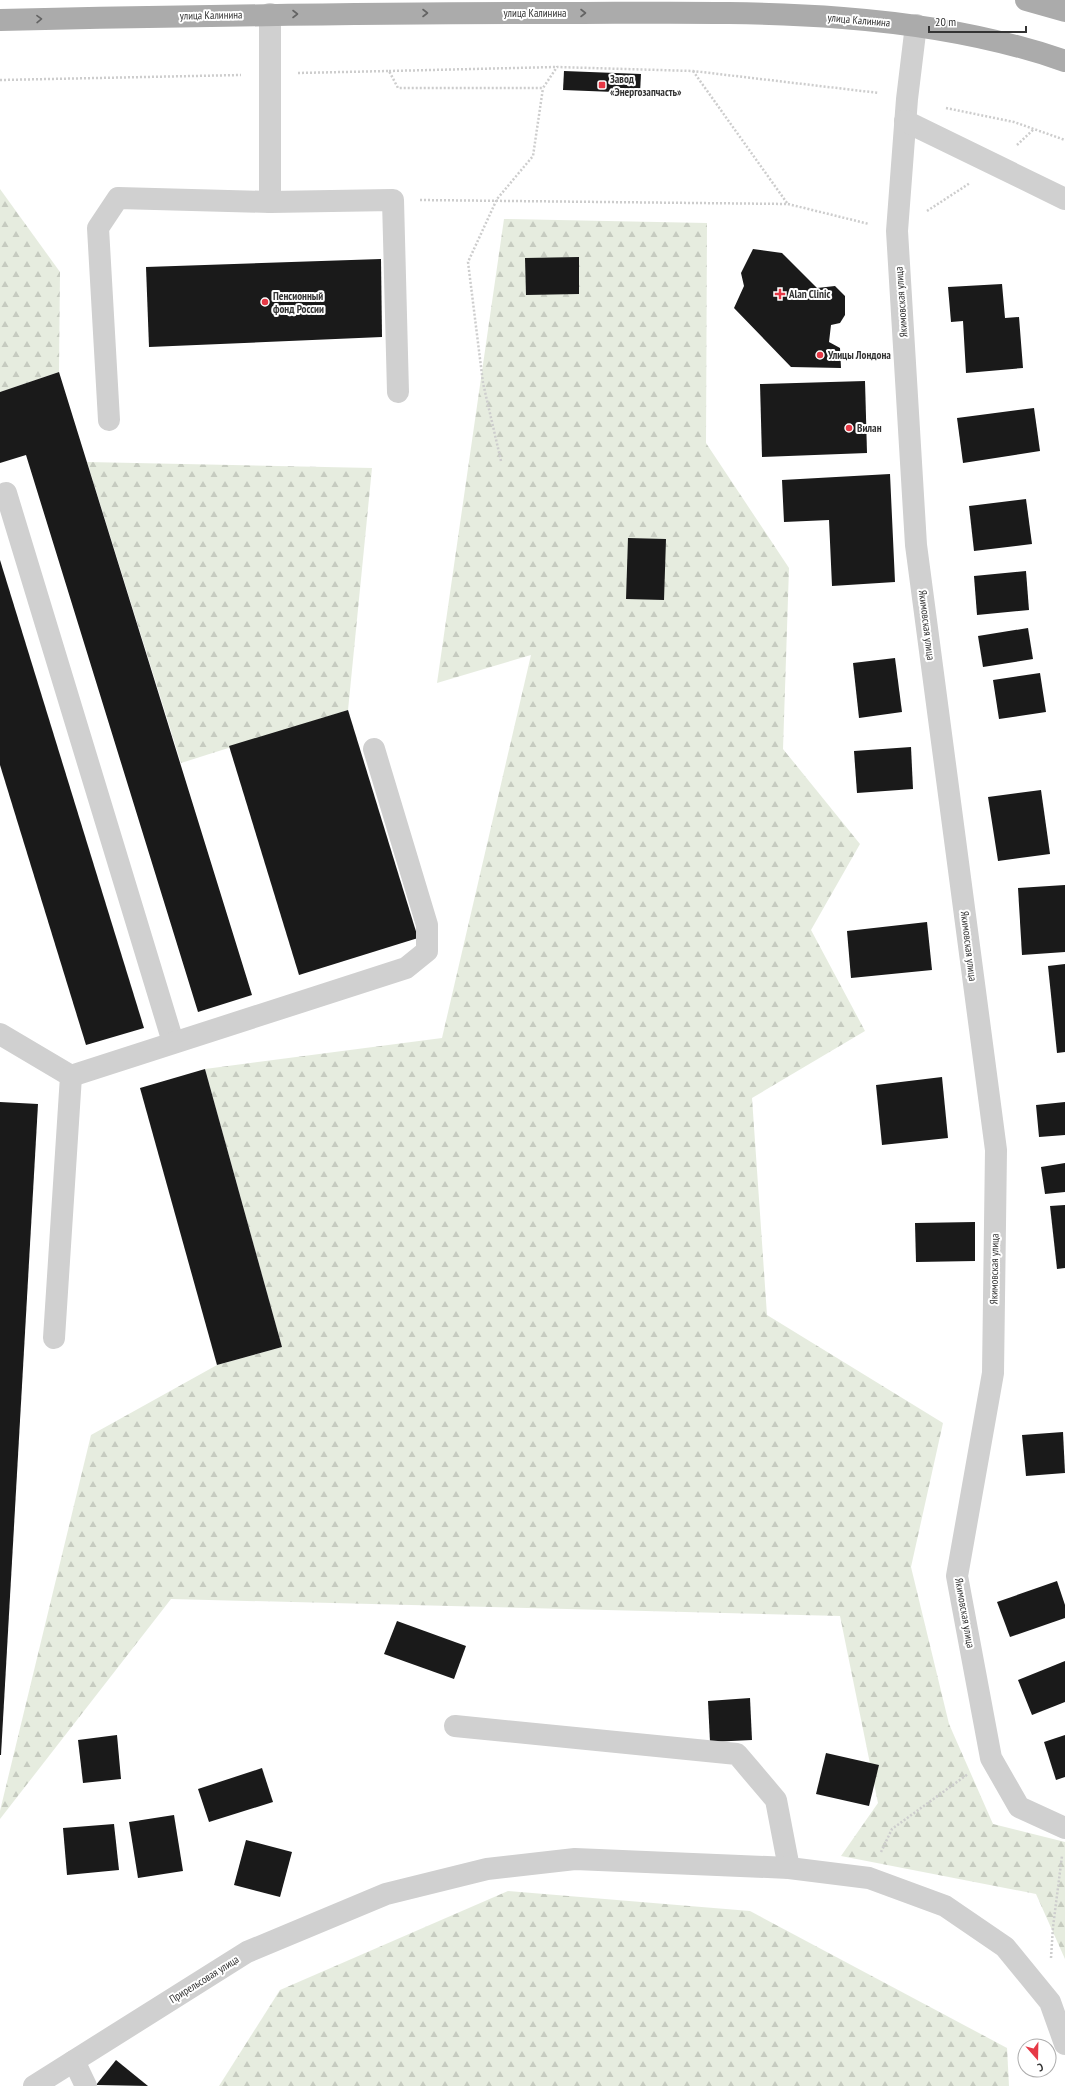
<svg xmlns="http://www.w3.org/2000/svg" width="1065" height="2086" font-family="'PT Sans Narrow',sans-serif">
<defs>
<pattern id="forest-firs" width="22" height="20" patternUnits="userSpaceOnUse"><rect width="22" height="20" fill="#e6ecdf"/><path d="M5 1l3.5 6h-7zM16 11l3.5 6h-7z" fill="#c6cbc0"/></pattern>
</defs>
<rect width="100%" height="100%" fill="#fff"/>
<g fill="url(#forest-firs)">
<path d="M 0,189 L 60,272 L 59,372 L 0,392 Z"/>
<path d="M 504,219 L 707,223 L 706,443 L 789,568 L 783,749 L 860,844 L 811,930 L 865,1031 L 752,1098 L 767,1315 L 943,1423 L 911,1567 L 949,1724 L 993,1824 L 1065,1842 L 1065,1959 L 1036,1894 L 841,1856 L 878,1803 L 840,1616 L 171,1599 L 0,1819 L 0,1811 L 91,1435 L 217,1365 L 282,1347 L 205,1069 L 442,1038 L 531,655 L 437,683 Z"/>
<path d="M 87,462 L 372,468 L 348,710 L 181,763 Z"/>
<path d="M 508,1891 L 750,1911 L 1007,2048 L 1009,2086 L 219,2086 L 280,1990 Z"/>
</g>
<g fill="#1a1a1a">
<path d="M 564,71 L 641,74 L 640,93 L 563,90 Z"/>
<path d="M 753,249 L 782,253 L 817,288 L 835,286 L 845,296 L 845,315 L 840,323 L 831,325 L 829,342 L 840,348 L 841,368 L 791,367 L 734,308 L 744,286 L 741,273 Z"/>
<path d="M 579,257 L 579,294 L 526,295 L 525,258 Z"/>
<path d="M 381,259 L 382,337 L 149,347 L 146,267 Z"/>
<path d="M 1002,284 L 1005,318 L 1019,317 L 1023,368 L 966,373 L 963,321 L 951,322 L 948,287 Z"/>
<path d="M 59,372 L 252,995 L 198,1012 L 26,455 L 0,463 L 0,392 Z"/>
<path d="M 865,381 L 867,453 L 762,457 L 760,384 Z"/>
<path d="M 1034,408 L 1040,451 L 963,463 L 957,418 Z"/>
<path d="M 890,474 L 895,582 L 832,586 L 829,520 L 784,522 L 782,480 Z"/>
<path d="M 1026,499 L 1032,544 L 974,551 L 969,506 Z"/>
<path d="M 628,538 L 666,539 L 664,600 L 626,599 Z"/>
<path d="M 0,560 L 144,1028 L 86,1045 L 0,765 Z"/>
<path d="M 1026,571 L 1029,610 L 977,615 L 974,576 Z"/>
<path d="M 1028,628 L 1033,659 L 983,667 L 978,636 Z"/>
<path d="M 895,658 L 902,712 L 859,718 L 853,663 Z"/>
<path d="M 1040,673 L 1046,712 L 999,719 L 993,680 Z"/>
<path d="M 348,710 L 418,938 L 299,975 L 229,746 Z"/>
<path d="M 911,747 L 913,789 L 857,793 L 854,751 Z"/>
<path d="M 1041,790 L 1050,854 L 998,861 L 988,797 Z"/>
<path d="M 1065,885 L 1065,952 L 1022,955 L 1018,888 Z"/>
<path d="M 927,922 L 932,970 L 851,978 L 847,931 Z"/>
<path d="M 1065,964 L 1065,1052 L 1057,1053 L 1048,966 Z"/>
<path d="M 205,1069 L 282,1347 L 217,1365 L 140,1088 Z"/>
<path d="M 942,1077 L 948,1138 L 882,1145 L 876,1085 Z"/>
<path d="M 0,1102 L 38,1104 L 1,1755 L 0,1755 Z"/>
<path d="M 1065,1102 L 1065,1135 L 1039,1137 L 1036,1105 Z"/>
<path d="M 1065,1163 L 1065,1192 L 1045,1194 L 1041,1167 Z"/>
<path d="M 1065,1205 L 1065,1268 L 1057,1269 L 1050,1206 Z"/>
<path d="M 975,1222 L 975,1261 L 916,1262 L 915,1223 Z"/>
<path d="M 1063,1432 L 1065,1473 L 1026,1476 L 1022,1435 Z"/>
<path d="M 1057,1581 L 1065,1605 L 1065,1618 L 1010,1637 L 997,1602 Z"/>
<path d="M 397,1621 L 466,1646 L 454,1679 L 384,1654 Z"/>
<path d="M 1065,1661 L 1065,1702 L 1032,1715 L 1018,1680 Z"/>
<path d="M 750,1698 L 752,1740 L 710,1742 L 708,1701 Z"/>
<path d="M 117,1735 L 121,1779 L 83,1783 L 78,1740 Z"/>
<path d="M 1065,1735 L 1065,1777 L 1056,1780 L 1044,1742 Z"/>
<path d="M 826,1753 L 879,1765 L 869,1806 L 816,1794 Z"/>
<path d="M 262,1768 L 273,1802 L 209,1822 L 198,1789 Z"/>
<path d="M 174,1815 L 183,1871 L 138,1878 L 129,1822 Z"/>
<path d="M 114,1824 L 119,1870 L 67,1875 L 63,1828 Z"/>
<path d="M 246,1840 L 292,1852 L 280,1897 L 234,1885 Z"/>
<path d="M 116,2060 L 148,2086 L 96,2085 Z"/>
</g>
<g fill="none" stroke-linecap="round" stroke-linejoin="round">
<g stroke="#cdcdcd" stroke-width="2.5" stroke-dasharray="2 2" stroke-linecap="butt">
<path d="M 389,71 L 556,67"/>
<path d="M 693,71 L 787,203"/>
<path d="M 298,73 L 389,71 L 398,88 L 543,88 L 557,67 L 693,71 L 879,93"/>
<path d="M 0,80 L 241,75"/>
<path d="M 946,108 L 1014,122 L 1065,140"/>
<path d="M 1017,145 L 1034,129"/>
<path d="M 420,200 L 788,204 L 869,224"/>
<path d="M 927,211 L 970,183"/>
<path d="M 501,461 L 483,383 L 468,262 L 497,199 L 533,156 L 543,88"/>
<path d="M 881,1852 L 892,1829 L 968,1774"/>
<path d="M 1051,1958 L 1053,1927 L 1062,1856"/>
</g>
<g stroke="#d0d0d0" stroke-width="22">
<path d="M 916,25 L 907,99 L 897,231 L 916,545 L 996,1150 L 993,1373 L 957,1576 L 991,1758 L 1019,1807 L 1065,1828"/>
<path d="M 905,121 L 1065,199"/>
<path d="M 270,202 L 270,14"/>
<path d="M 109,420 L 98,228 L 118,198 L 270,202 L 393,200 L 398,392"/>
<path d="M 6,493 L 173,1042"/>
<path d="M 0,1034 L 71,1076 L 54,1338"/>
<path d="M 71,1076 L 406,968 L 427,951 L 427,925 L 374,749"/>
<path d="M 455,1726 L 737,1754 L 776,1800 L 789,1868"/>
<path d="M 74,2061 L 86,2086"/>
<path d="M 34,2086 L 247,1952 L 386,1894 L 487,1869 L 575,1859 L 789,1868 L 869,1878 L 945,1906 L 1005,1947 L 1050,2002 L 1065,2044"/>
</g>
<g stroke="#ababab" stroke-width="22">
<path d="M 1026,0 L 1065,11"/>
<path d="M 0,20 C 186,16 373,13 559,13 C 726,13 905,5 1065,61"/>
</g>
</g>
<defs><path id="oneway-chevron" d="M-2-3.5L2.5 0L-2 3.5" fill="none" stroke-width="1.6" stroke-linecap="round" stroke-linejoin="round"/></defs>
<g stroke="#636363">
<use href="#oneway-chevron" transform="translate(425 13)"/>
<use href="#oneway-chevron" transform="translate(583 13)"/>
<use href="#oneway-chevron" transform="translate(295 14)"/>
<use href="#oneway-chevron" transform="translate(39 19) rotate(-1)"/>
</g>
<g fill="#e63946" stroke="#fff" stroke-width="1.5">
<rect x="598" y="81" width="8" height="8" rx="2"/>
<path d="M778 288h4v4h4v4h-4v4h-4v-4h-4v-4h4z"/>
<circle cx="265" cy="302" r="4"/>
<circle cx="820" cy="355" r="4"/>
<circle cx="849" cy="428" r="4"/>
</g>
<g text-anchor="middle" stroke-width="4" stroke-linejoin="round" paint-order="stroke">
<g font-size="11" fill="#333" stroke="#fff">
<text x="535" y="17">улица Калинина</text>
<text transform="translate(211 15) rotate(-1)" y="4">улица Калинина</text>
<text transform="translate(859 20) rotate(5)" y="4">улица Калинина</text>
<text transform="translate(901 302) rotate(-94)" y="4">Якимовская улица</text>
<text transform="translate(927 625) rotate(83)" y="4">Якимовская улица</text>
<text transform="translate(969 946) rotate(83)" y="4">Якимовская улица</text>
<text transform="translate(994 1269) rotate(-89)" y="4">Якимовская улица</text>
<text transform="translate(965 1613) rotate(80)" y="4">Якимовская улица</text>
<text transform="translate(204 1979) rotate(-32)" y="4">Прирельсовая улица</text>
</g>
<g font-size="11" font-weight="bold" fill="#333" stroke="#fff" text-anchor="start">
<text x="610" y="83">Завод<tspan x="610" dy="13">«Энергозапчасть»</tspan></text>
<text x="789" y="298">Alan Clinic</text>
<text x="273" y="300">Пенсионный<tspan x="273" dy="13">фонд России</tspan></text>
<text x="828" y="359">Улицы Лондона</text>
<text x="857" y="432">Вилан</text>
</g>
</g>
<g transform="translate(1037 2058) rotate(160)"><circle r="19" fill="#ffffff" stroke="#adadad"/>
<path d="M0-3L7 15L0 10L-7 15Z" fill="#e63946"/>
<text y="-6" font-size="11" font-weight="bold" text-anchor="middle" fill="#333333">С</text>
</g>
<path d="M929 26v6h97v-6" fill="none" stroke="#333333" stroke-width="2"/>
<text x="935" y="26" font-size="12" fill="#333333" stroke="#ffffff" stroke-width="3" paint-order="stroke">20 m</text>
</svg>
